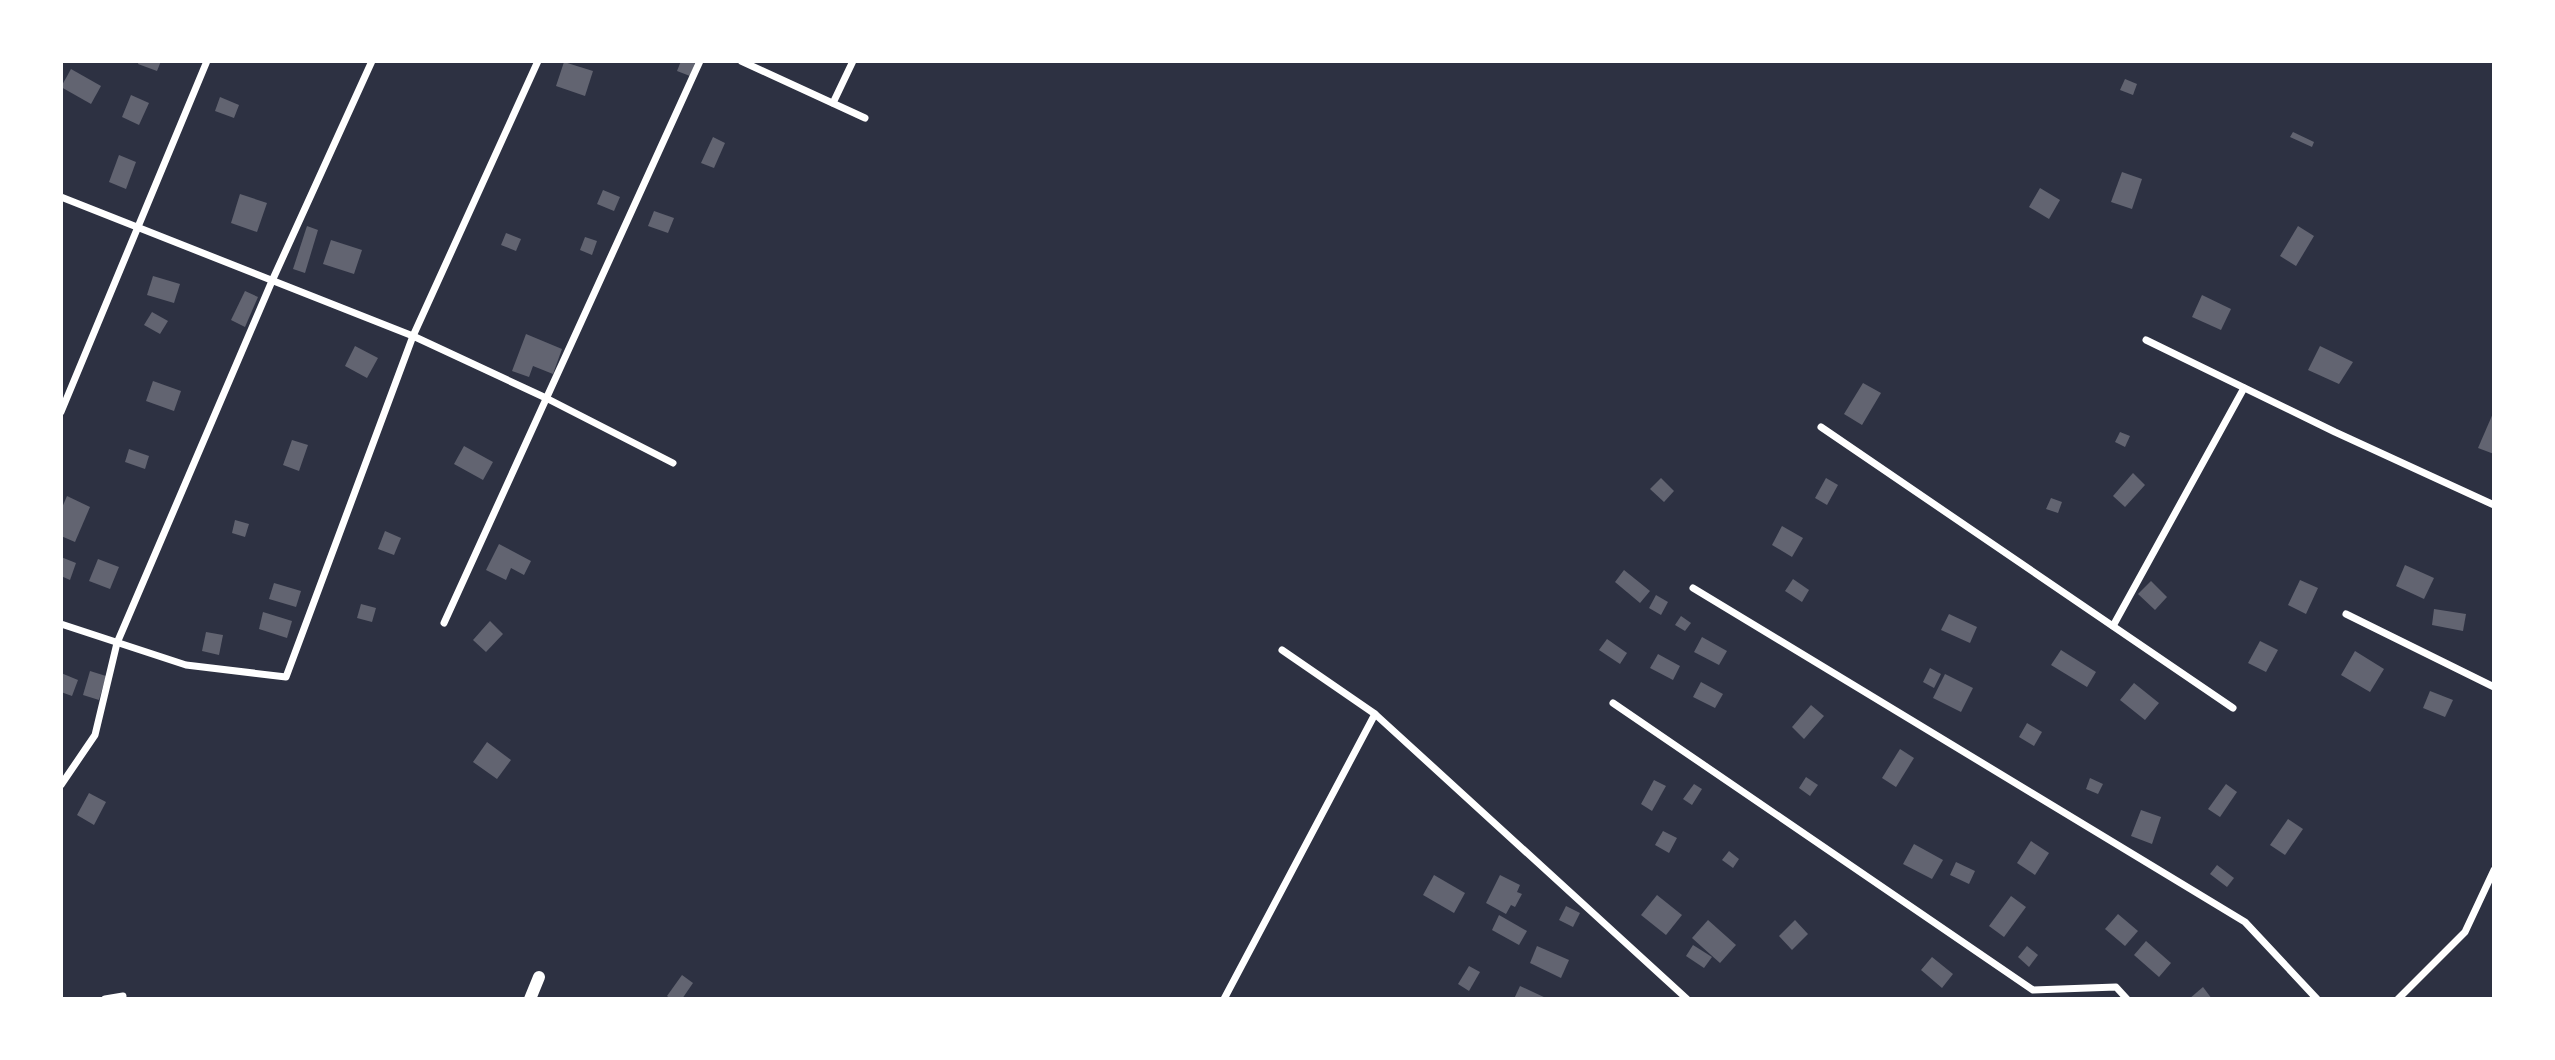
<svg xmlns="http://www.w3.org/2000/svg" width="2555" height="1060" font-family="'Open Sans',sans-serif">
<rect width="100%" height="100%" fill="#2d3142"/>
<g fill="#626471">
<path d="M 139,61 L 161,61 L 157,71 L 138,64 Z"/>
<path d="M 681,61 L 695,63 L 690,76 L 677,71 Z"/>
<path d="M 564,62 L 593,71 L 585,96 L 556,86 Z"/>
<path d="M 71,69 L 101,86 L 91,104 L 61,87 Z"/>
<path d="M 2125,79 L 2137,84 L 2133,95 L 2120,90 Z"/>
<path d="M 131,95 L 149,103 L 139,125 L 122,117 Z"/>
<path d="M 220,97 L 239,105 L 234,118 L 215,111 Z"/>
<path d="M 2293,132 L 2314,142 L 2312,147 L 2290,137 Z"/>
<path d="M 713,137 L 725,143 L 714,168 L 701,163 Z"/>
<path d="M 119,155 L 136,162 L 126,189 L 109,182 Z"/>
<path d="M 2122,172 L 2142,179 L 2132,209 L 2111,202 Z"/>
<path d="M 2040,188 L 2060,200 L 2049,219 L 2029,207 Z"/>
<path d="M 603,190 L 620,197 L 614,211 L 597,204 Z"/>
<path d="M 240,194 L 267,203 L 257,232 L 231,223 Z"/>
<path d="M 654,211 L 674,218 L 668,233 L 648,226 Z"/>
<path d="M 307,226 L 318,230 L 305,273 L 293,269 Z"/>
<path d="M 2298,226 L 2314,236 L 2296,266 L 2280,256 Z"/>
<path d="M 506,233 L 521,239 L 516,251 L 501,245 Z"/>
<path d="M 585,237 L 597,241 L 592,255 L 580,250 Z"/>
<path d="M 331,240 L 362,250 L 354,274 L 323,264 Z"/>
<path d="M 153,276 L 180,284 L 174,303 L 147,295 Z"/>
<path d="M 245,291 L 258,297 L 245,327 L 231,320 Z"/>
<path d="M 2202,295 L 2231,309 L 2221,330 L 2192,317 Z"/>
<path d="M 152,312 L 168,321 L 160,334 L 144,325 Z"/>
<path d="M 526,334 L 562,349 L 553,374 L 533,366 L 529,377 L 512,371 Z"/>
<path d="M 355,346 L 378,358 L 367,378 L 345,366 Z"/>
<path d="M 2320,346 L 2353,362 L 2339,384 L 2308,370 Z"/>
<path d="M 153,381 L 181,391 L 174,411 L 146,401 Z"/>
<path d="M 1863,383 L 1881,393 L 1862,425 L 1844,414 Z"/>
<path d="M 2494,411 L 2494,454 L 2478,448 Z"/>
<path d="M 2120,432 L 2130,436 L 2125,447 L 2115,442 Z"/>
<path d="M 292,440 L 308,445 L 299,471 L 283,465 Z"/>
<path d="M 464,446 L 493,462 L 483,480 L 454,464 Z"/>
<path d="M 129,449 L 149,456 L 145,469 L 125,462 Z"/>
<path d="M 2133,473 L 2145,485 L 2125,507 L 2113,496 Z"/>
<path d="M 1661,478 L 1674,491 L 1664,502 L 1650,489 Z"/>
<path d="M 1826,478 L 1838,485 L 1827,505 L 1815,498 Z"/>
<path d="M 67,496 L 90,507 L 75,542 L 61,536 L 61,510 Z"/>
<path d="M 2051,498 L 2062,502 L 2058,513 L 2046,509 Z"/>
<path d="M 235,520 L 249,524 L 245,537 L 232,533 Z"/>
<path d="M 1782,526 L 1803,538 L 1792,557 L 1772,545 Z"/>
<path d="M 385,531 L 401,538 L 394,555 L 378,549 Z"/>
<path d="M 499,544 L 531,561 L 524,575 L 511,568 L 506,580 L 486,570 Z"/>
<path d="M 61,557 L 76,563 L 70,580 L 61,576 Z"/>
<path d="M 98,559 L 119,567 L 110,589 L 89,581 Z"/>
<path d="M 2405,565 L 2434,578 L 2424,599 L 2396,586 Z"/>
<path d="M 1624,570 L 1650,591 L 1640,603 L 1615,582 Z"/>
<path d="M 1793,579 L 1809,590 L 1802,602 L 1785,591 Z"/>
<path d="M 2300,580 L 2318,588 L 2306,614 L 2288,605 Z"/>
<path d="M 2151,581 L 2167,597 L 2155,610 L 2138,594 Z"/>
<path d="M 274,583 L 301,591 L 296,607 L 269,599 Z"/>
<path d="M 1656,595 L 1668,602 L 1661,615 L 1649,608 Z"/>
<path d="M 361,604 L 376,608 L 372,622 L 357,618 Z"/>
<path d="M 2434,609 L 2466,614 L 2463,631 L 2432,625 Z"/>
<path d="M 263,612 L 292,621 L 287,638 L 259,629 Z"/>
<path d="M 1949,614 L 1977,627 L 1970,643 L 1941,630 Z"/>
<path d="M 1681,616 L 1691,623 L 1685,631 L 1675,625 Z"/>
<path d="M 490,621 L 503,634 L 486,652 L 473,640 Z"/>
<path d="M 206,632 L 223,635 L 219,655 L 202,651 Z"/>
<path d="M 1702,637 L 1727,651 L 1719,665 L 1694,652 Z"/>
<path d="M 1607,639 L 1627,653 L 1620,664 L 1599,650 Z"/>
<path d="M 2260,641 L 2278,650 L 2266,672 L 2248,663 Z"/>
<path d="M 2061,650 L 2096,672 L 2087,687 L 2051,665 Z"/>
<path d="M 2355,651 L 2384,669 L 2370,692 L 2341,675 Z"/>
<path d="M 1658,654 L 1680,666 L 1673,680 L 1650,668 Z"/>
<path d="M 1930,668 L 1941,674 L 1934,688 L 1923,682 Z"/>
<path d="M 90,671 L 106,676 L 99,700 L 83,695 Z"/>
<path d="M 61,673 L 78,680 L 72,696 L 61,692 Z"/>
<path d="M 1945,674 L 1973,688 L 1961,712 L 1933,698 Z"/>
<path d="M 1701,682 L 1723,694 L 1715,708 L 1693,697 Z"/>
<path d="M 2134,683 L 2159,703 L 2145,720 L 2120,700 Z"/>
<path d="M 2430,691 L 2453,700 L 2445,717 L 2423,708 Z"/>
<path d="M 1811,705 L 1824,716 L 1804,739 L 1792,727 Z"/>
<path d="M 2027,723 L 2042,732 L 2034,746 L 2019,737 Z"/>
<path d="M 487,742 L 511,760 L 497,779 L 473,762 Z"/>
<path d="M 1900,749 L 1914,758 L 1896,787 L 1882,778 Z"/>
<path d="M 1806,777 L 1818,785 L 1810,796 L 1799,788 Z"/>
<path d="M 2090,778 L 2103,784 L 2098,794 L 2086,789 Z"/>
<path d="M 1654,780 L 1666,786 L 1652,811 L 1641,804 Z"/>
<path d="M 1694,784 L 1702,789 L 1692,805 L 1683,799 Z"/>
<path d="M 2226,784 L 2237,792 L 2220,817 L 2208,809 Z"/>
<path d="M 89,793 L 106,802 L 94,825 L 77,815 Z"/>
<path d="M 2141,810 L 2161,817 L 2152,844 L 2131,836 Z"/>
<path d="M 2288,819 L 2303,829 L 2285,855 L 2270,845 Z"/>
<path d="M 1663,831 L 1677,838 L 1669,853 L 1655,845 Z"/>
<path d="M 2031,841 L 2049,853 L 2035,875 L 2017,863 Z"/>
<path d="M 1914,844 L 1943,860 L 1932,879 L 1903,864 Z"/>
<path d="M 1729,851 L 1739,859 L 1733,868 L 1722,860 Z"/>
<path d="M 1956,862 L 1975,871 L 1969,884 L 1950,875 Z"/>
<path d="M 2217,865 L 2234,878 L 2227,887 L 2210,874 Z"/>
<path d="M 1434,875 L 1465,893 L 1454,913 L 1423,895 Z"/>
<path d="M 1500,875 L 1520,885 L 1517,892 L 1522,894 L 1515,907 L 1511,905 L 1506,914 L 1486,903 Z"/>
<path d="M 1657,895 L 1682,915 L 1666,935 L 1641,915 Z"/>
<path d="M 2011,896 L 2026,907 L 2004,937 L 1989,926 Z"/>
<path d="M 1566,906 L 1580,913 L 1573,927 L 1559,920 Z"/>
<path d="M 2118,914 L 2138,931 L 2125,946 L 2105,929 Z"/>
<path d="M 1499,915 L 1527,931 L 1519,945 L 1492,930 Z"/>
<path d="M 1708,920 L 1736,945 L 1720,963 L 1692,938 Z"/>
<path d="M 1795,920 L 1808,934 L 1792,950 L 1779,936 Z"/>
<path d="M 2146,941 L 2171,963 L 2159,977 L 2134,955 Z"/>
<path d="M 1693,945 L 1712,957 L 1704,968 L 1686,956 Z"/>
<path d="M 1537,946 L 1569,960 L 1561,978 L 1530,963 Z"/>
<path d="M 2027,946 L 2038,955 L 2029,967 L 2018,957 Z"/>
<path d="M 1932,957 L 1953,974 L 1942,988 L 1921,970 Z"/>
<path d="M 1469,966 L 1480,972 L 1469,991 L 1458,984 Z"/>
<path d="M 682,975 L 693,983 L 682,999 L 671,999 L 667,996 Z"/>
<path d="M 1520,986 L 1548,999 L 1514,999 Z"/>
<path d="M 2203,987 L 2212,999 L 2189,999 Z"/>
</g>
<g fill="none" stroke-linecap="round" stroke-linejoin="round">
<g stroke="#fff" stroke-width="7">
<path d="M 741,61 L 865,118"/>
<path d="M 833,103 L 853,61"/>
<path d="M 61,197 L 413,336 L 546,398 L 673,463"/>
<path d="M 2146,340 L 2335,432 L 2494,505"/>
<path d="M 61,412 L 207,61"/>
<path d="M 1821,427 L 2233,708"/>
<path d="M 1693,588 L 2245,922 L 2317,999"/>
<path d="M 2346,614 L 2494,687"/>
<path d="M 444,623 L 700,61"/>
<path d="M 61,624 L 186,665 L 286,677 L 413,336 L 538,61"/>
<path d="M 2113,626 L 2244,388"/>
<path d="M 1282,650 L 1375,714 L 1687,999"/>
<path d="M 1613,703 L 2033,990 L 2116,987 L 2127,999"/>
<path d="M 61,785 L 95,735 L 117,643 L 272,281 L 372,61"/>
<path d="M 105,999 L 123,996"/>
<path d="M 1224,999 L 1375,714"/>
<path d="M 2398,999 L 2465,932 L 2494,870"/>
</g>
<path stroke="#fff" stroke-width="12" d="M 530,999 L 539,977"/>
</g>
<rect width="2555" height="1060" fill="none" stroke="#ffffff" stroke-width="126"/>
</svg>
